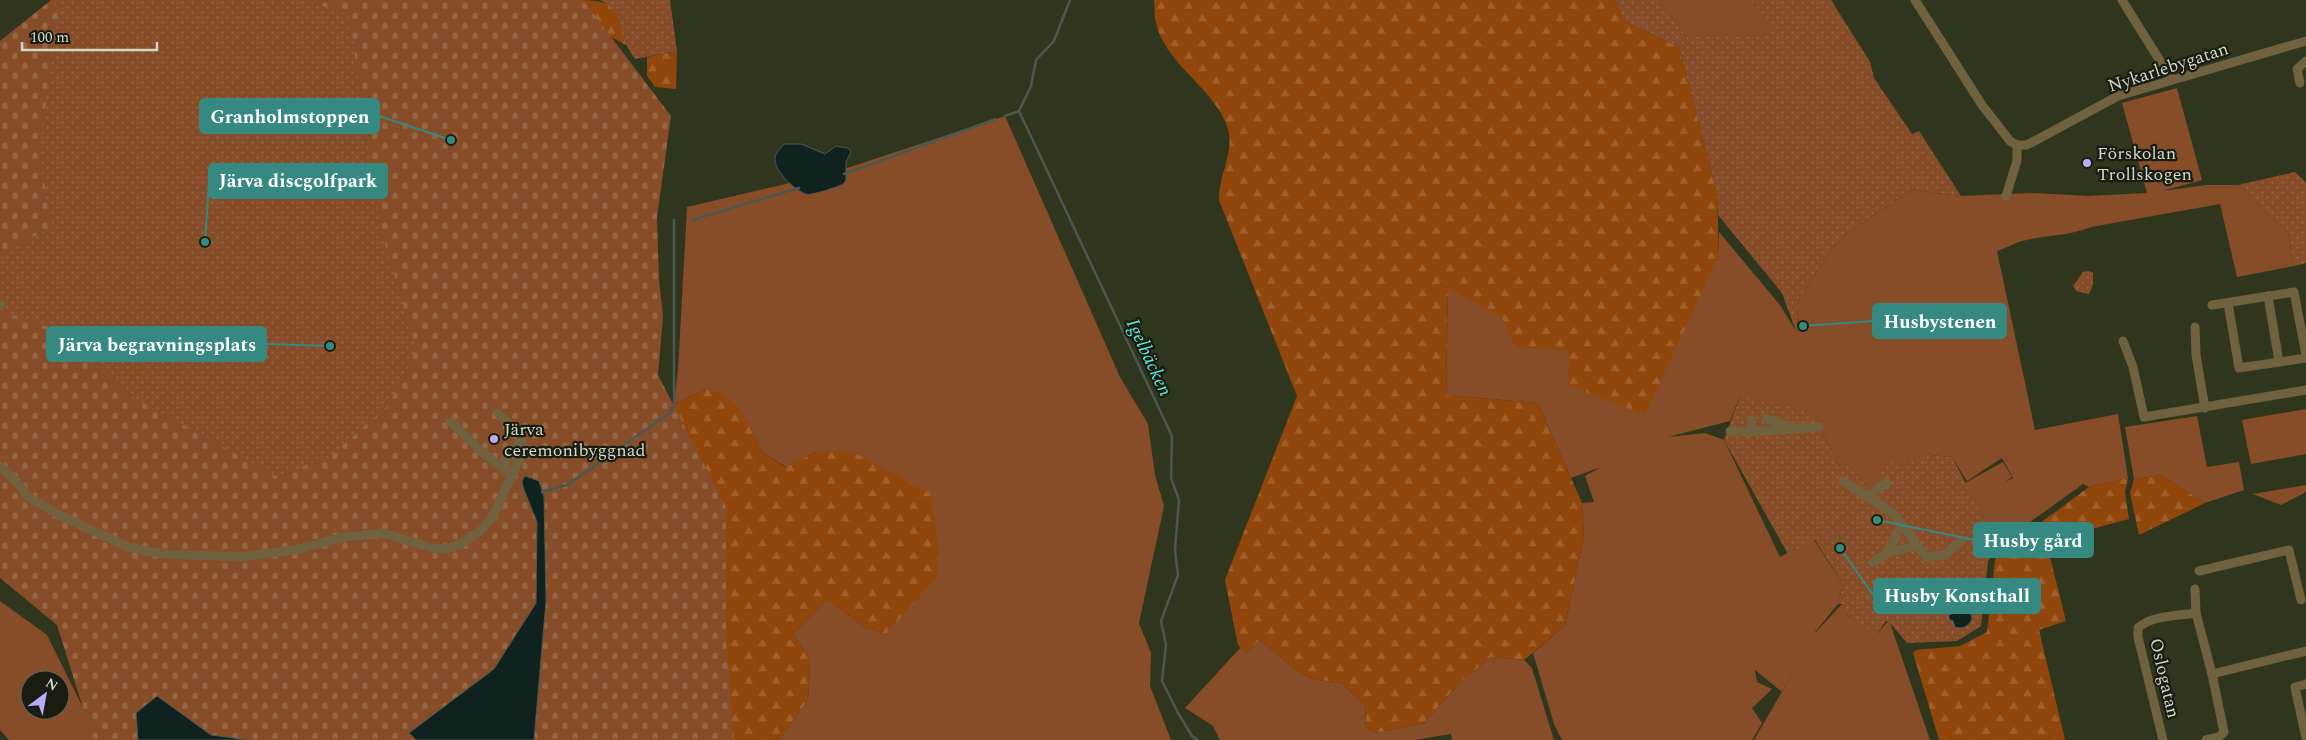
<svg xmlns="http://www.w3.org/2000/svg" width="2306" height="740" font-family="Spectral,serif">
<defs>
<pattern id="forest-firs" width="22" height="20" patternUnits="userSpaceOnUse" patternTransform="scale(1.25)"><rect width="22" height="20" fill="#91460b"/><path d="M5 1l3.5 6h-7zM16 11l3.5 6h-7z" fill="#a0602d"/></pattern>
<pattern id="cemetery-stones" width="16" height="16" patternUnits="userSpaceOnUse" patternTransform="scale(1.25)"><rect width="16" height="16" fill="#864d28"/><path d="M2 7V4a2 2 0 0 1 4 0v3zM10 15v-3a2 2 0 0 1 4 0v3z" fill="#966646"/></pattern>
<pattern id="park-dots" width="8" height="8" patternUnits="userSpaceOnUse" patternTransform="scale(1.25)"><rect width="8" height="8" fill="#864d28"/><path d="M2 2h.1M6 6h.1" fill="none" stroke="#966646" stroke-width="1.8" stroke-linecap="round"/></pattern>
</defs>
<rect width="100%" height="100%" fill="#30361d"/>
<g fill="#864d28" fill-rule="evenodd">
<path d="M 1659,0 L 1750,0 L 1775,26 L 1761,37 L 1687,37 Z"/>
<path d="M 2177,88 L 2202,180 L 2162,191 L 2206,185 L 2238,185 L 2288,233 L 2294,266 L 2237,277 L 2220,204 L 2091,227 C 2069,236 2045,235 2022,241 C 2014,243 2007,248 1997,251 L 2035,430 L 2118,414 L 2128,478 L 2089,487 L 2083,484 L 1998,545 L 1965,483 L 2003,462 L 2012,477 L 2005,482 L 2013,478 L 2002,458 L 1967,481 L 1952,457 L 1930,455 L 1927,451 L 1923,451 L 1922,456 L 1916,460 L 1912,452 L 1909,454 L 1909,462 L 1871,491 L 1858,476 L 1840,466 L 1819,427 L 1740,396 L 1730,421 L 1668,437 L 1705,433 L 1724,440 L 1780,557 L 1814,540 L 1843,584 L 1838,604 L 1816,631 L 1814,628 L 1816,632 L 1842,604 L 1849,611 L 1846,615 L 1877,634 L 1889,620 L 1930,740 L 1754,740 L 1809,645 L 1782,692 L 1755,670 L 1757,682 L 1772,689 L 1752,708 L 1762,723 L 1752,740 L 1562,740 L 1554,724 L 1533,653 L 1565,625 L 1584,537 L 1582,503 L 1594,502 L 1585,476 L 1601,467 L 1571,478 L 1538,403 L 1446,395 L 1448,288 L 1719,255 L 1719,232 L 1780,305 L 1797,333 L 1798,301 L 1830,251 L 1847,233 L 1912,190 L 1961,196 L 2031,193 L 2088,196 L 2147,193 L 2122,103 Z"/>
<path d="M 1005,116 L 1120,377 L 1148,424 L 1155,475 L 1164,506 L 1139,623 L 1151,653 L 1150,686 L 1171,740 L 779,740 L 808,700 L 810,660 L 793,634 L 827,599 L 865,627 L 886,634 L 910,604 L 816,452 L 786,467 L 762,452 L 751,428 L 709,388 L 674,404 L 678,370 L 687,207 L 832,173 Z"/>
<path d="M 2306,409 L 2306,454 L 2251,464 L 2242,420 Z"/>
<path d="M 2197,416 L 2207,467 L 2239,462 L 2244,490 L 2205,503 L 2161,475 L 2134,479 L 2125,427 Z"/>
<path d="M 2306,485 L 2306,492 L 2281,505 L 2253,494 Z"/>
<path d="M 0,601 L 47,635 L 99,740 L 9,740 L 0,730 ZM 30,680 L 60,680 L 60,710 L 30,710 Z"/>
<path d="M 1260,640 L 1300,673 L 1313,679 L 1341,683 L 1365,705 L 1366,728 L 1375,733 L 1424,723 L 1460,682 L 1491,657 L 1524,660 L 1532,668 L 1554,740 L 1452,740 L 1451,734 L 1414,740 L 1220,740 L 1213,726 L 1185,708 L 1241,647 L 1247,653 Z"/>
</g>
<g fill="url(#forest-firs)">
<path d="M 571,0 C 613,0 618,3 626,45 L 584,22 Z"/>
<path d="M 1154,0 L 1615,0 L 1624,21 L 1679,47 L 1717,193 L 1719,255 L 1645,415 L 1568,385 L 1570,350 L 1516,348 L 1502,318 L 1409,266 L 1448,288 L 1446,395 L 1538,403 L 1582,503 L 1584,537 L 1565,625 L 1524,660 L 1491,657 L 1460,682 L 1424,723 L 1375,733 L 1366,728 L 1365,705 L 1341,683 L 1313,679 L 1300,673 L 1260,640 L 1247,653 L 1238,645 L 1225,580 L 1297,396 L 1219,200 C 1218,176 1236,151 1227,126 C 1212,86 1166,65 1156,23 C 1154,16 1155,7 1154,0 Z"/>
<path d="M 677,51 L 676,89 L 655,87 L 647,76 L 647,57 Z"/>
<path d="M 709,388 L 737,405 L 751,428 L 762,452 L 785,467 L 816,452 L 851,451 L 930,493 L 939,547 L 937,577 L 886,634 L 865,627 L 827,599 L 793,634 L 810,660 L 808,700 L 779,740 L 621,740 L 655,424 L 674,404 Z"/>
<path d="M 2161,475 L 2205,503 L 2139,535 L 2130,493 L 2134,479 Z"/>
<path d="M 2128,478 L 2125,492 L 2129,519 L 2046,541 L 2066,621 L 2039,630 L 2065,740 L 1939,740 L 1913,653 L 1916,650 L 1960,646 L 1987,632 L 1995,560 L 1998,554 L 2089,487 Z"/>
</g>
<path fill="url(#cemetery-stones)" d="M 51,0 L 583,0 L 671,116 L 657,217 L 659,279 L 663,317 L 658,375 L 726,507 L 726,636 L 734,740 L 93,740 L 57,625 L 0,578 L 0,41 Z"/>
<g fill="url(#park-dots)">
<path d="M 60,0 L 304,0 L 349,15 L 380,225 L 416,349 L 388,406 L 329,457 L 276,476 L 134,398 L 50,328 L 0,310 L 0,257 L 52,226 L 39,155 Z"/>
<path d="M 600,0 L 670,0 L 677,51 L 635,59 C 632,55 629,50 627,46 C 617,25 624,12 600,0 Z"/>
<path d="M 1615,0 L 1659,0 L 1687,37 L 1761,37 L 1774,26 L 1750,0 L 1831,0 L 1870,62 L 1874,78 L 1912,134 L 1919,131 L 1961,196 L 1912,190 L 1847,233 L 1830,251 L 1798,301 L 1797,334 L 1782,293 L 1718,215 L 1717,193 L 1679,47 L 1624,21 Z"/>
<path d="M 2295,172 L 2306,182 L 2306,263 L 2294,266 L 2288,233 L 2238,185 Z"/>
<path d="M 2089,271 L 2093,273 L 2093,285 L 2089,294 L 2076,291 L 2073,286 L 2083,272 Z"/>
<path d="M 1740,396 L 1807,410 L 1819,427 L 1840,466 L 1857,466 L 1858,476 L 1871,491 L 1885,482 L 1879,472 L 1882,465 L 1894,460 L 1902,466 L 1909,462 L 1909,454 L 1912,452 L 1916,459 L 1922,456 L 1923,451 L 1927,451 L 1930,455 L 1952,457 L 1998,545 L 1988,561 L 1981,626 L 1957,641 L 1907,643 L 1889,622 L 1886,621 L 1877,634 L 1856,625 L 1853,619 L 1846,615 L 1848,611 L 1842,604 L 1838,604 L 1843,584 L 1815,540 L 1788,554 L 1724,440 Z"/>
</g>
<g fill="#102220" stroke="#4a5852">
<path d="M 784,144 L 801,144 L 825,154 L 836,146 L 848,148 L 851,152 L 846,162 L 846,180 L 843,184 C 838,187 810,196 806,194 C 794,190 773,170 775,157 C 776,152 781,148 784,144 Z"/>
<path d="M 525,476 L 539,481 L 544,497 L 546,601 L 534,740 L 416,740 L 409,733 L 494,669 L 536,603 L 537,522 L 523,487 L 522,481 Z"/>
<path d="M 1962,605 L 1970,610 L 1972,619 C 1968,627 1963,629 1955,627 L 1953,621 L 1949,619 L 1949,615 L 1953,613 L 1955,607 Z"/>
<path d="M 157,696 L 211,735 L 249,740 L 138,740 L 136,713 Z"/>
</g>
<g fill="none" stroke-linecap="round" stroke-linejoin="round">
<g stroke="#4a5852" stroke-width="2.5">
<path d="M 1070,0 L 1054,41 L 1036,60 L 1031,86 L 1019,111 L 1172,436 L 1171,478 L 1179,500 L 1175,550 L 1178,575 L 1161,621 L 1166,645 L 1162,681 L 1178,713 L 1192,736 L 1198,740"/>
<path d="M 1005,116 L 1019,111"/>
<path d="M 844,174 L 996,119"/>
<path d="M 692,220 L 799,188"/>
<path d="M 542,492 L 567,485 L 671,412 L 674,404 L 674,220"/>
</g>
<g stroke="#71623f" stroke-width="9">
<path d="M 1915,0 L 1982,105 L 2010,141 L 2017,145 L 2027,145 L 2118,96 L 2306,41"/>
<path d="M 2122,0 L 2172,80"/>
<path d="M 2300,83 L 2297,69 L 2306,61"/>
<path d="M 2006,196 L 2017,161 L 2017,145"/>
<path d="M 2268,296 L 2279,362"/>
<path d="M 2228,303 L 2239,368 L 2306,358"/>
<path d="M 2212,305 L 2294,292 L 2306,355"/>
<path d="M 0,306 L 1,305"/>
<path d="M 2195,327 L 2196,355 L 2205,408"/>
<path d="M 2123,341 L 2133,367 L 2144,417 L 2306,390"/>
<path d="M 1766,419 L 1792,427"/>
<path d="M 451,422 L 482,452 L 512,476"/>
<path d="M 1730,431 L 1750,432 L 1819,427"/>
<path d="M 1750,432 L 1752,420"/>
<path d="M 0,466 L 17,482 L 27,496 L 57,514 L 128,547 L 162,554 L 242,557 L 300,549 L 339,538 L 382,533 L 436,549 L 450,548 L 461,544 L 481,530 L 492,517 L 520,458 L 522,442 L 519,435 L 498,413"/>
<path d="M 508,472 L 504,461 L 509,451 L 522,442"/>
<path d="M 1843,481 L 1894,514 L 1926,557 L 1945,555 L 1962,540"/>
<path d="M 1867,497 L 1887,482"/>
<path d="M 1887,553 L 1902,524"/>
<path d="M 1873,562 L 1887,553 L 1918,545"/>
<path d="M 2199,571 L 2289,550 L 2301,600"/>
<path d="M 2195,589 L 2196,613"/>
<path d="M 2306,684 L 2295,687 L 2306,738"/>
<path d="M 2163,740 L 2138,637 L 2138,628 C 2151,615 2179,616 2196,613 L 2212,674 L 2306,651"/>
<path d="M 2206,740 L 2219,737 L 2224,732 L 2212,674"/>
</g>
</g>
<g fill="#bbaaf6" stroke="#191c11" stroke-width="2">
<circle cx="2087" cy="163" r="5"/>
<circle cx="494" cy="439" r="5"/>
</g>
<g text-anchor="middle" stroke-width="4.5" stroke-linejoin="round" paint-order="stroke">
<g font-size="18" fill="#d2d7c8" stroke="#191c11">
<text transform="translate(2168 67) rotate(-18)" y="6">Nykarlebygatan</text>
<text transform="translate(2165 678) rotate(77)" y="6">Oslogatan</text>
</g>
<g font-size="18" fill="#d2d7c8" stroke="#191c11" text-anchor="start">
<text x="2097" y="159">Förskolan<tspan x="2097" dy="21">Trollskogen</tspan></text>
<text x="504" y="435">Järva<tspan x="504" dy="21">ceremonibyggnad</tspan></text>
</g>
<g font-size="19" font-style="italic" fill="#5ce7df" stroke="#191c11">
<text transform="translate(1150 357) rotate(65)" y="7">Igelbäcken</text>
</g>
</g>
<path fill="none" stroke="#368980" stroke-width="2" d="M451 140L379 116M205 242L209 181M1803 326L1873 321M330 346L266 344M1877 520L1974 540M1840 548L1874 596"/>
<g fill="#368980" stroke="#191c11" stroke-width="2">
<circle cx="451" cy="140" r="5"/>
<circle cx="205" cy="242" r="5"/>
<circle cx="1803" cy="326" r="5"/>
<circle cx="330" cy="346" r="5"/>
<circle cx="1877" cy="520" r="5"/>
<circle cx="1840" cy="548" r="5"/>
</g>
<g fill="#368980" stroke="#368980" stroke-width="2">
<rect x="200" y="99" width="179" height="34" rx="5"/>
<rect x="209" y="164" width="178" height="34" rx="5"/>
<rect x="1873" y="304" width="133" height="34" rx="5"/>
<rect x="47" y="327" width="219" height="34" rx="5"/>
<rect x="1974" y="523" width="119" height="34" rx="5"/>
<rect x="1874" y="579" width="166" height="34" rx="5"/>
</g>
<g font-size="19" text-anchor="middle" font-weight="bold" fill="#fff">
<text x="290" y="123">Granholmstoppen</text>
<text x="298" y="187">Järva discgolfpark</text>
<text x="1940" y="328">Husbystenen</text>
<text x="157" y="351">Järva begravningsplats</text>
<text x="2033" y="547">Husby gård</text>
<text x="1957" y="602">Husby Konsthall</text>
</g>
<g transform="translate(45 695) rotate(32)"><circle r="24" fill="#191c11" stroke="#63675a"/>
<path d="M0-4L9 19L0 12L-9 19Z" fill="#bbaaf6"/>
<text y="-8" font-size="14" font-weight="bold" text-anchor="middle" fill="#d2d7c8">N</text>
</g>
<path d="M22 42v8h135v-8" fill="none" stroke="#d2d7c8" stroke-width="2.5"/>
<text x="30" y="42" font-size="15" fill="#d2d7c8" stroke="#191c11" stroke-width="4" paint-order="stroke">100 m</text>
</svg>
